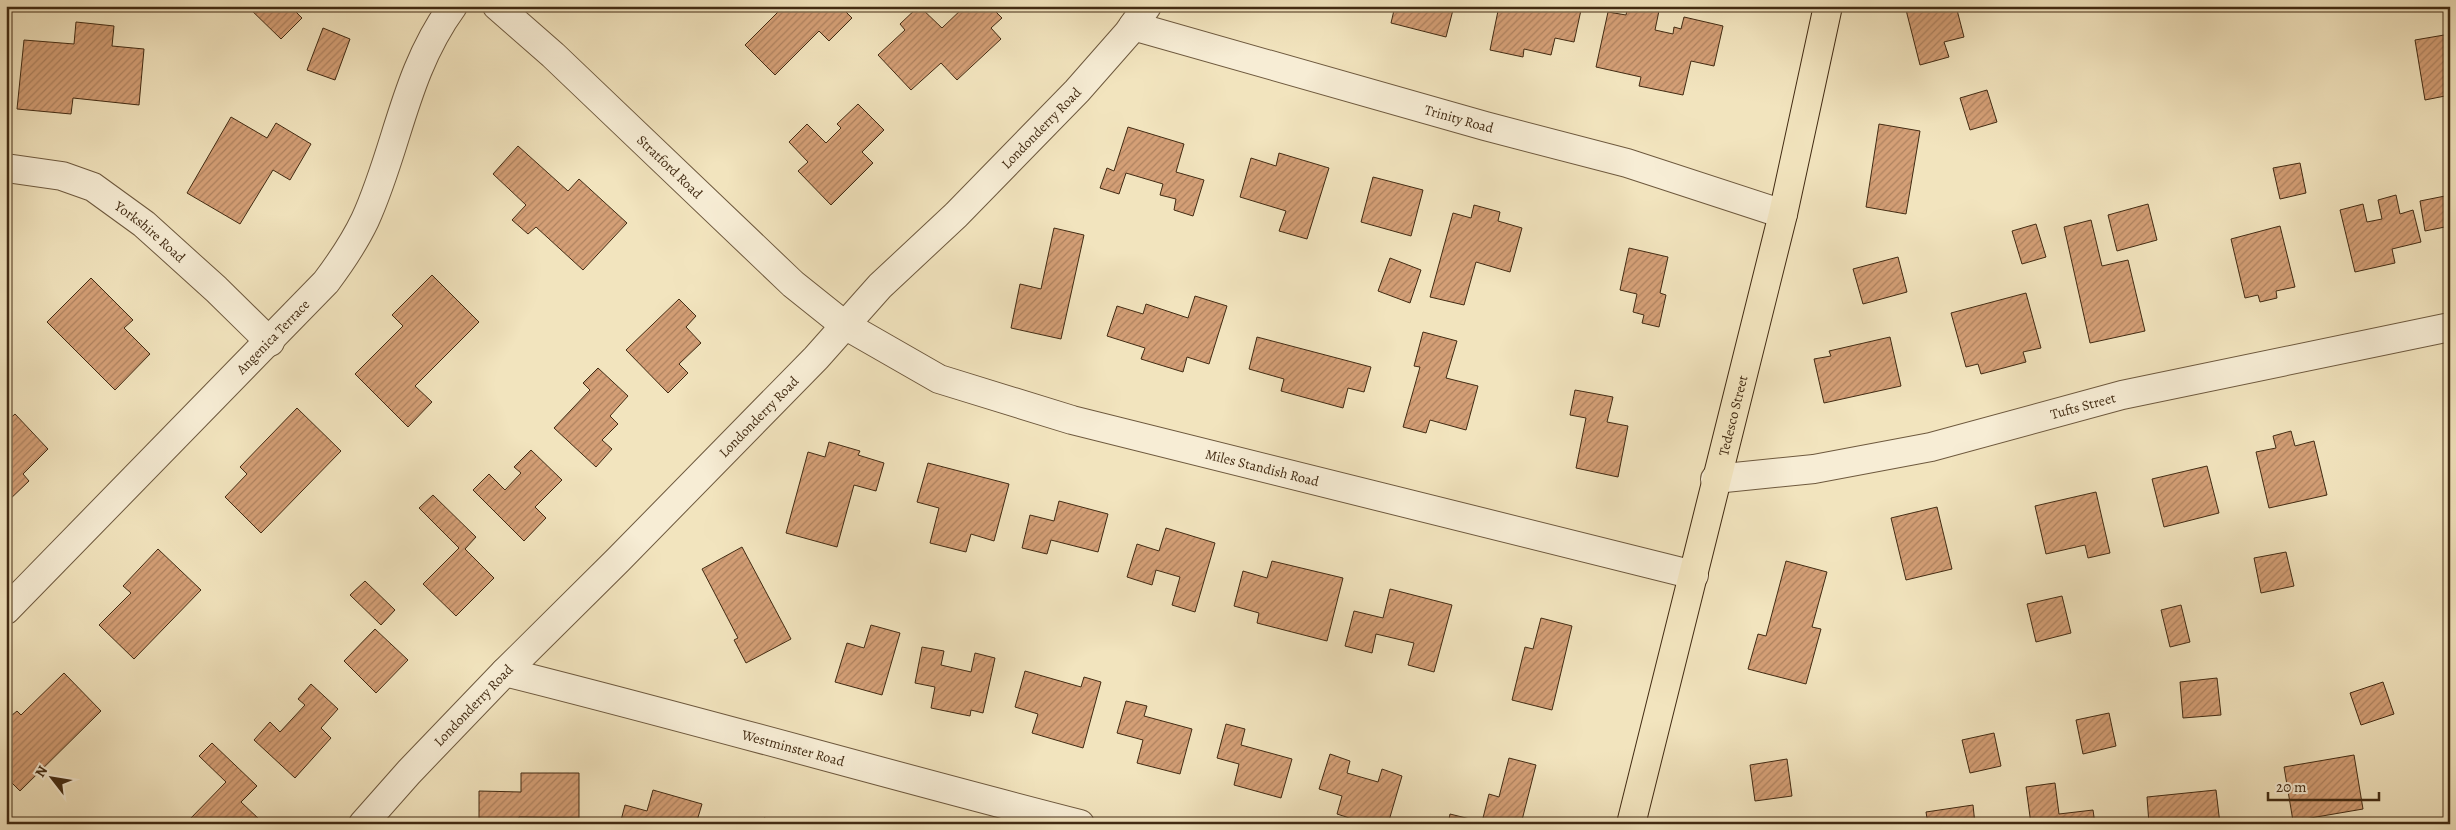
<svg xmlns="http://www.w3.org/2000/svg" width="2456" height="830" font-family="Alegreya,serif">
<defs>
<pattern id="building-hatch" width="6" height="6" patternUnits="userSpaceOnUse" patternTransform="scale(1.25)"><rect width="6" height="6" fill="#d49f76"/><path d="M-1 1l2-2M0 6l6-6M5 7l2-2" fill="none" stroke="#ae8260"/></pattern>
</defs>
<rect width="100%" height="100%" fill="#f2e4be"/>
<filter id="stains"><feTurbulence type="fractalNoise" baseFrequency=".004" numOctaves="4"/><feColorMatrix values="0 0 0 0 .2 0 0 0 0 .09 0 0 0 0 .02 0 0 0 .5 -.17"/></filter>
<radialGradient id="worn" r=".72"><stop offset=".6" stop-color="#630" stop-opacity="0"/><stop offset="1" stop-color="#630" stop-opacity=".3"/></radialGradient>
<g fill="url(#building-hatch)" stroke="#422b13">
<path d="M 247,6 L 293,6 L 292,8 L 302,18 L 281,39 Z"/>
<path d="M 778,6 L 840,6 L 852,18 L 829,41 L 819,31 L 775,75 L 745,45 L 781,9 Z"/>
<path d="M 919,6 L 942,28 L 965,6 L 970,10 L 974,6 L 990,6 L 1002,18 L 991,28 L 1001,39 L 957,80 L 941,63 L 911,90 L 878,55 L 905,30 L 900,24 Z"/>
<path d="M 1395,6 L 1454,6 L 1446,37 L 1391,23 Z"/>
<path d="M 1499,6 L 1563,6 L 1581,10 L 1574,42 L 1555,38 L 1551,55 L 1524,49 L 1523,57 L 1490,50 Z"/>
<path d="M 1628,6 L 1660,6 L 1655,30 L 1673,34 L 1674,27 L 1681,29 L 1684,17 L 1723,26 L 1714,66 L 1691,61 L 1683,95 L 1639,86 L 1641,77 L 1596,67 L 1608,12 L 1626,15 Z"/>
<path d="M 1905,6 L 1956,6 L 1964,37 L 1944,42 L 1949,57 L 1920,65 Z"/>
<path d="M 76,22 L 114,26 L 112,46 L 144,49 L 139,105 L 73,98 L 71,114 L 17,109 L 24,40 L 74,44 Z"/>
<path d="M 323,28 L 350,39 L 335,80 L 307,70 Z"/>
<path d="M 2450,34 L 2450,95 L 2425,100 L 2415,40 Z"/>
<path d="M 1987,90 L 1997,122 L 1970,130 L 1960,98 Z"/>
<path d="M 858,104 L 884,130 L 862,152 L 873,163 L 831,205 L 798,171 L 808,162 L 789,142 L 807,124 L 826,143 L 841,128 L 837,124 Z"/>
<path d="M 231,117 L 267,138 L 276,123 L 311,144 L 290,180 L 273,170 L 240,224 L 187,193 Z"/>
<path d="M 1879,124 L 1920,131 L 1906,214 L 1866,207 Z"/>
<path d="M 1128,127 L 1184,144 L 1176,172 L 1204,180 L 1193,216 L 1174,210 L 1176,199 L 1160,195 L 1163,184 L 1126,173 L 1119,194 L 1100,188 L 1107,168 L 1114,171 Z"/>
<path d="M 518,146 L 568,191 L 579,179 L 627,223 L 583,270 L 536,227 L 528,234 L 512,220 L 526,205 L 493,174 Z"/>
<path d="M 1279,153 L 1329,168 L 1307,239 L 1279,231 L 1286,211 L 1240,197 L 1251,158 L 1276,166 Z"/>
<path d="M 2300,163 L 2306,193 L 2280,199 L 2273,168 Z"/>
<path d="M 1373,177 L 1423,190 L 1411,236 L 1361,222 Z"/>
<path d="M 2396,195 L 2400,214 L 2413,210 L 2421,242 L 2392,249 L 2395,263 L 2355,272 L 2340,210 L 2363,204 L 2367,222 L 2382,219 L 2378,200 Z"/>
<path d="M 2450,195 L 2450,226 L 2425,231 L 2420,201 Z"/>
<path d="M 2148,204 L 2157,240 L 2117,251 L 2108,215 Z"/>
<path d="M 1474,205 L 1500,212 L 1498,221 L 1522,228 L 1510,272 L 1476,262 L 1464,305 L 1430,297 L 1453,213 L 1471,218 Z"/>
<path d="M 2091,220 L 2102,266 L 2128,260 L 2145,331 L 2090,343 L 2064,227 Z"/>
<path d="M 2036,224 L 2046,257 L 2022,264 L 2012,231 Z"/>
<path d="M 2280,226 L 2295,287 L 2276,291 L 2277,298 L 2260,302 L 2258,295 L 2245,298 L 2231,239 Z"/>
<path d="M 1054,228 L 1084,235 L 1061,339 L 1011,328 L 1020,284 L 1041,289 Z"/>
<path d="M 1629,248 L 1668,257 L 1660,293 L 1666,295 L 1659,327 L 1642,323 L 1644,315 L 1633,312 L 1637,294 L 1620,290 Z"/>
<path d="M 1898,257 L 1907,292 L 1863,304 L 1853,269 Z"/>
<path d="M 1390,258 L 1421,270 L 1410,303 L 1378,291 Z"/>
<path d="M 432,275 L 479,322 L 415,386 L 432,402 L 408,427 L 355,374 L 403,326 L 392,315 Z"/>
<path d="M 91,278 L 133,320 L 124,328 L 150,354 L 115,390 L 47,322 Z"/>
<path d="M 2026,293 L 2041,348 L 2023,352 L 2026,362 L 1981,374 L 1978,364 L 1966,367 L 1951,313 Z"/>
<path d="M 1195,296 L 1227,306 L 1209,364 L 1187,357 L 1183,372 L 1141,359 L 1145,348 L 1107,336 L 1117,306 L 1143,314 L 1146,304 L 1188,318 Z"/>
<path d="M 679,299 L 696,316 L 686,327 L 701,343 L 679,364 L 688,373 L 668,393 L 626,350 Z"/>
<path d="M 1423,332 L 1457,341 L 1446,378 L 1478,386 L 1466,430 L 1430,420 L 1426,433 L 1403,427 L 1420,367 L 1414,366 Z"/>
<path d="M 1257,337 L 1371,367 L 1364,392 L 1348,388 L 1343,408 L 1281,391 L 1284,379 L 1249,369 Z"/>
<path d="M 1890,337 L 1901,386 L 1824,403 L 1814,359 L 1831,356 L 1829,351 Z"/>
<path d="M 598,368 L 628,396 L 610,416 L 618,424 L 602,440 L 612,449 L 596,467 L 554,428 L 590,390 L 583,383 Z"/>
<path d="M 1575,390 L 1613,397 L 1607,422 L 1628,426 L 1618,477 L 1576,468 L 1586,418 L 1570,415 Z"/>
<path d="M 297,408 L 341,451 L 261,533 L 225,497 L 247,474 L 240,467 Z"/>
<path d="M 15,414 L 48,449 L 23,474 L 29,481 L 6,503 L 6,422 Z"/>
<path d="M 2291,431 L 2295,446 L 2314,441 L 2327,495 L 2269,508 L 2256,452 L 2276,448 L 2273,436 Z"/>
<path d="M 829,442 L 860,451 L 858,455 L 884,463 L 876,491 L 854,485 L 837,547 L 786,533 L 808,452 L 825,457 Z"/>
<path d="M 531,450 L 562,480 L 535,507 L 546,518 L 524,541 L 473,490 L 489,474 L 505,490 L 521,473 L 514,467 Z"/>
<path d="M 928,463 L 1009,484 L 994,541 L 971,534 L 966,552 L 930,543 L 939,508 L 917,502 Z"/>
<path d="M 2207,466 L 2219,513 L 2164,527 L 2152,479 Z"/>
<path d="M 2096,492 L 2110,553 L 2088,558 L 2085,545 L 2046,554 L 2035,506 Z"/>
<path d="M 433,495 L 476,537 L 465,549 L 494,578 L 456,616 L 423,584 L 459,548 L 419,508 Z"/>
<path d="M 1059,501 L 1108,514 L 1098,552 L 1051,540 L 1047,554 L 1022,548 L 1030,515 L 1054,521 Z"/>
<path d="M 1937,507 L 1952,569 L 1906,580 L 1891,518 Z"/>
<path d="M 1166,528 L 1215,543 L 1195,612 L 1172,605 L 1180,577 L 1156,570 L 1152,585 L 1127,577 L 1137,544 L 1159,551 Z"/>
<path d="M 742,547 L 791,639 L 746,663 L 734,640 L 738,638 L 702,569 Z"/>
<path d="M 158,549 L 201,590 L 134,659 L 99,625 L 131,593 L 123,586 Z"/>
<path d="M 2286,552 L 2294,586 L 2261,593 L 2254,558 Z"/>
<path d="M 1272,561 L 1343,578 L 1327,641 L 1257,623 L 1259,613 L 1234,606 L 1243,571 L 1267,578 Z"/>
<path d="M 1786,561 L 1827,572 L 1812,627 L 1821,629 L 1806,684 L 1748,669 L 1758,634 L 1766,636 Z"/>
<path d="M 365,581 L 395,610 L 381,625 L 350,595 Z"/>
<path d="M 1390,589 L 1452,605 L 1434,672 L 1408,665 L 1414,643 L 1376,634 L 1372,653 L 1345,646 L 1354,611 L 1383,618 Z"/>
<path d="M 2062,596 L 2071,633 L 2036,642 L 2027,604 Z"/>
<path d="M 2181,605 L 2190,642 L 2170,647 L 2161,610 Z"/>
<path d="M 1541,618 L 1572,626 L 1552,710 L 1512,700 L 1525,647 L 1533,649 Z"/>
<path d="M 871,625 L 900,633 L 882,695 L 835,682 L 847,643 L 864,648 Z"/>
<path d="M 375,629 L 408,660 L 376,693 L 344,661 Z"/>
<path d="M 922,647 L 944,651 L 941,665 L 971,672 L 975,653 L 995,658 L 983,713 L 971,710 L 970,716 L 931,708 L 935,687 L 915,683 Z"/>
<path d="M 1025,671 L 1081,687 L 1084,677 L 1101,682 L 1083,748 L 1032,733 L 1038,714 L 1015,707 Z"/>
<path d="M 64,673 L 101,711 L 20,791 L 6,777 L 6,720 L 17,711 L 21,715 Z"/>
<path d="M 2217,678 L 2221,715 L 2183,718 L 2180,682 Z"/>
<path d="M 2383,682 L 2394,714 L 2361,725 L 2350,693 Z"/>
<path d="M 311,684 L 338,709 L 321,728 L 331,738 L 295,778 L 254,740 L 270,722 L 280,732 L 305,705 L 298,699 Z"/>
<path d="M 1126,701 L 1147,706 L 1144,716 L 1192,729 L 1180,774 L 1137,763 L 1143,740 L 1117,733 Z"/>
<path d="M 2109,713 L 2116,746 L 2083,754 L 2076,720 Z"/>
<path d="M 1226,724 L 1245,729 L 1241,745 L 1292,759 L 1281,798 L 1234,785 L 1239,764 L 1217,758 Z"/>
<path d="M 1994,733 L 2001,766 L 1970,773 L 1962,740 Z"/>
<path d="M 212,743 L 257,786 L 241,802 L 260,820 L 256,824 L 193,824 L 189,820 L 226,782 L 199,756 Z"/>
<path d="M 1330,754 L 1350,761 L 1347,773 L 1378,782 L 1382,769 L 1402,776 L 1388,824 L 1368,824 L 1337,814 L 1342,796 L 1319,789 Z"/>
<path d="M 2354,755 L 2363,809 L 2293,821 L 2284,767 Z"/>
<path d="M 1509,758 L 1536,765 L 1521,824 L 1448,824 L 1450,814 L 1482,822 L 1489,794 L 1499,797 Z"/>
<path d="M 1787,759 L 1792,796 L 1755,801 L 1750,765 Z"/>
<path d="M 521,773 L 579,773 L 579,818 L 519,817 L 518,824 L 479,824 L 479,791 L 521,792 Z"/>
<path d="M 2055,783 L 2059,814 L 2093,810 L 2095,824 L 2031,824 L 2026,787 Z"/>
<path d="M 653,790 L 702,804 L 696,824 L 620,824 L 625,805 L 647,811 Z"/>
<path d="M 2216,790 L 2220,824 L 2149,824 L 2147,797 Z"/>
<path d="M 1973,805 L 1975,824 L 1928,824 L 1926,812 Z"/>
<path d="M 764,818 L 785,824 L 763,824 Z"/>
<path d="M 1996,821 L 1997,824 L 1979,824 Z"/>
</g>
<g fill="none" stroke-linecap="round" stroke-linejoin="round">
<defs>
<g id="minor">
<path id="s1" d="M 497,6 L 553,55 L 793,284 L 843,324 L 939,379 L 1072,420 L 1694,575"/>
<path id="s2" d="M 1133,26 L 1485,126 L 1627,163 L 1783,214"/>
<path id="s3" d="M 6,168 L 62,176 L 93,187 L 144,224 L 216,289 L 270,342"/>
<path id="s4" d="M 6,610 L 326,282 C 341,262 354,243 365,220 C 398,148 404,73 453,6"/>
<path id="s5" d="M 505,672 C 698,720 888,775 1080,824"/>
<path id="s6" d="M 363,824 L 409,772 L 505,672 L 618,560 L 816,358 L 880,286 L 956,215 L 1077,91 L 1128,33 L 1147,6"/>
</g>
<g id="tertiary">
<path id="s7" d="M 1715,479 L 1814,469 L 1931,447 L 2122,395 L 2450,327"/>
</g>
<g id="primary">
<path id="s8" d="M 1631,824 L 1783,214 L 1828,6"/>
</g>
</defs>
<use href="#minor" stroke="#6e593e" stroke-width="30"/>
<use href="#tertiary" stroke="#6e593e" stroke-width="30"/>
<use href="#primary" stroke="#422b13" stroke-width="30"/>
<use href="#minor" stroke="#f7edd5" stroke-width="28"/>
<use href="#tertiary" stroke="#f7edd5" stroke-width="28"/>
<use href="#primary" stroke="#f2e4be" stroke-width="28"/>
</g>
<g text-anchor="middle" stroke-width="4.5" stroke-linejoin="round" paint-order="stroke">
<g font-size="14" fill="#422b13" stroke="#f7edd5">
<text dy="5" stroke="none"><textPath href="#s2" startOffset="339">Trinity Road</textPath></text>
<text dy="5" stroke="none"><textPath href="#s6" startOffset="972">Londonderry Road</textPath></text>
<text dy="5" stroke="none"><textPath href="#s1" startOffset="236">Stratford Road</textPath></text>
<text dy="5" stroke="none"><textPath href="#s3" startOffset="162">Yorkshire Road</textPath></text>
<text dy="5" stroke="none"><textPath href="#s4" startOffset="382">Angenica Terrace</textPath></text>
<text dy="5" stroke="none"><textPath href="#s7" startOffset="376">Tufts Street</textPath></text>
<text dy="5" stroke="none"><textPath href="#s8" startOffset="421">Tedesco Street</textPath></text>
<text dy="5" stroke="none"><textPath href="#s6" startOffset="568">Londonderry Road</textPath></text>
<text dy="5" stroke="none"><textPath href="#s1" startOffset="916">Miles Standish Road</textPath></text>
<text dy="5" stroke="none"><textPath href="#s6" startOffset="162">Londonderry Road</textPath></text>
<text dy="5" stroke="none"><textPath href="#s5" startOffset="298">Westminster Road</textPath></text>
</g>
</g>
<rect width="2456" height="830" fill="none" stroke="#f2e4be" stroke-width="25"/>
<rect x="8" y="8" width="2441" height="815" fill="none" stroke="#422b13" stroke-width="2.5"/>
<rect x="12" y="12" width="2431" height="805" fill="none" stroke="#422b13"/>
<g transform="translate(52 778) rotate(301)" stroke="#f7edd5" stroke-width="4" paint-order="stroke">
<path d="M0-4L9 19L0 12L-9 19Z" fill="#422b13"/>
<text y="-8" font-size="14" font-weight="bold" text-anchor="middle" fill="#422b13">N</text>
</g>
<path d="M2268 792v8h111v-8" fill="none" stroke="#422b13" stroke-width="2.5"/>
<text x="2276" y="792" font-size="15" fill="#422b13" stroke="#f7edd5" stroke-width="4" paint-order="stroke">20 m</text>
<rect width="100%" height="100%" filter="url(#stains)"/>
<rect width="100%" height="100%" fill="url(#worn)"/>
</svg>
